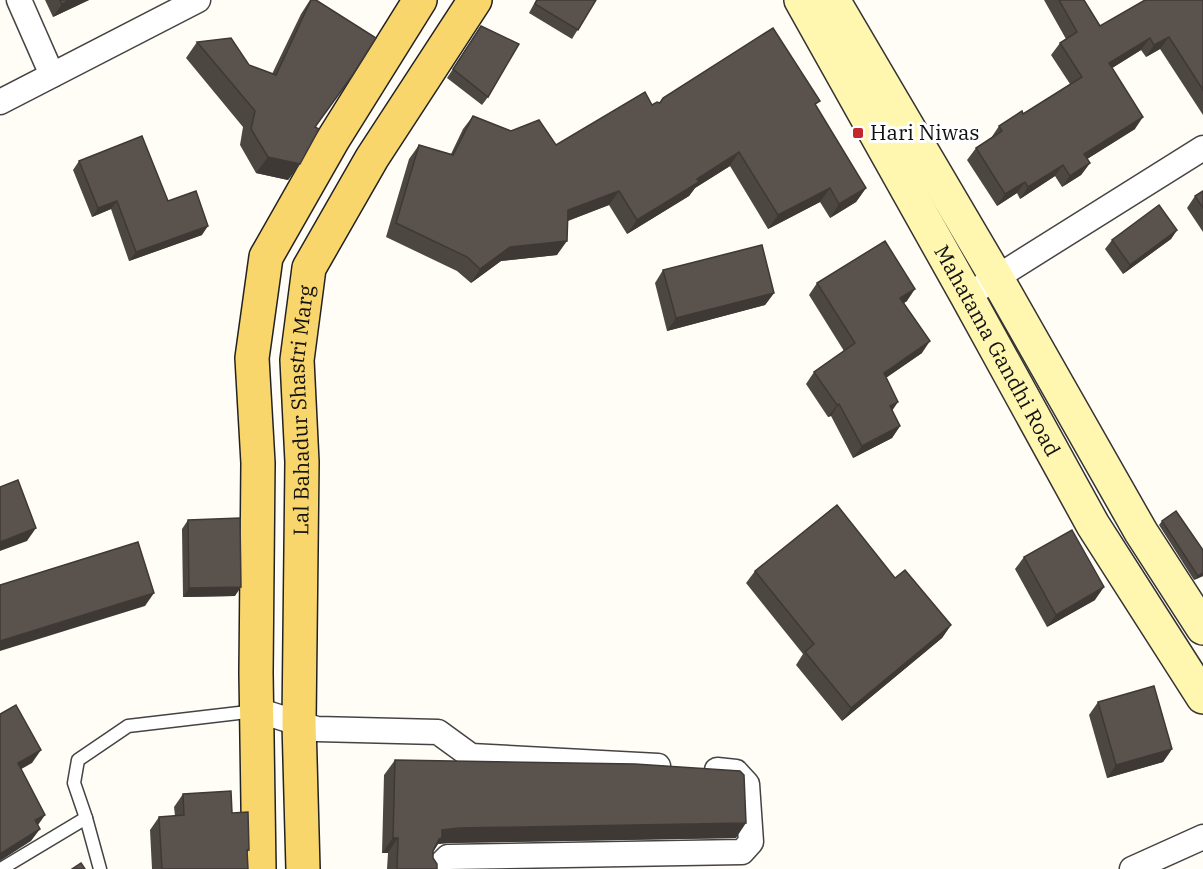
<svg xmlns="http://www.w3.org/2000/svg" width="1203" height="869" font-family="'IBM Plex Serif',serif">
<rect width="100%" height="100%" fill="#fffdf5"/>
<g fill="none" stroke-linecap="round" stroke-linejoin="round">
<defs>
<g id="lane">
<path d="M 1,869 L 86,818"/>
<path d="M 100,869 L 86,818 L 74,783 L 78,760 L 128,726 L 256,711"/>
</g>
<g id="street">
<path d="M 19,0 L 52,75"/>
<path d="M 0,102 L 198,0"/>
<path d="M 967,296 L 1203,148"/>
<path d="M 257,710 L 317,729 L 438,732 L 471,756 L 658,766"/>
<path d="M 436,869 L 448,857 L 742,852 L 751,842 L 747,784 L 736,772 L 717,770"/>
<path d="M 1132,869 L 1203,837"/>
</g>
<g id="secondary">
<path id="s1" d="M 801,0 L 967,296 L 1093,525 L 1203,697"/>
<path d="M 833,0 L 996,277 L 1141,532 L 1203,628"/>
</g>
<g id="primary">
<path d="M 259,869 L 256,673 L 258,463 L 252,358 L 266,257 L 332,141 L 420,0"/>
<path id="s2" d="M 303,869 L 299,723 L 302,462 L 297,360 L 309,268 L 372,158 L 475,0"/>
</g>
</defs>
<use href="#lane" stroke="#444" stroke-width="15"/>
<use href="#street" stroke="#444" stroke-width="27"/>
<use href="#secondary" stroke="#333" stroke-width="36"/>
<use href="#primary" stroke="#222" stroke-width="36"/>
<use href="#lane" stroke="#fff" stroke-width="12"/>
<use href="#street" stroke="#fff" stroke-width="24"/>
<use href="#secondary" stroke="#fff6b0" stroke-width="33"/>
<use href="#primary" stroke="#f9d66b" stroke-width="33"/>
</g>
<g fill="#4d4742">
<path d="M 45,0 L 89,0 L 53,17 Z"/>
<path d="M 310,0 L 316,0 L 315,127 L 300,164 L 288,180 L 256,173 L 240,145 L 243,127 L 186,58 L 197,42 L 249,65 L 272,74 L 301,14 Z"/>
<path d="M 536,0 L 596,0 L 572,39 L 529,13 Z"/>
<path d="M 1044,0 L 1084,0 L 1100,26 L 1203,0 L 1203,115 L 1160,49 L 1146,57 L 1141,50 L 1112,68 L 1135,129 L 1087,159 L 1090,163 L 1081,175 L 1062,187 L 1055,176 L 1020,199 L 1017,193 L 997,206 L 967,160 L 976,148 L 991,138 L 999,126 L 1023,114 L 1070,84 L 1051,55 L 1060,43 L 1066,39 Z"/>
<path d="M 481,26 L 488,97 L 482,105 L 447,78 Z"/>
<path d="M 663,98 L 816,106 L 866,188 L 856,202 L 830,218 L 820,202 L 768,229 L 730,166 L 695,188 L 689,196 L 627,234 L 609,205 L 568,221 L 557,255 L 501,261 L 471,283 L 457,271 L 386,237 L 409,159 L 419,145 L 451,154 L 463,129 L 473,116 L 511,131 L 556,145 L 652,105 L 659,103 Z"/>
<path d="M 79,161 L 168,201 L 202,235 L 129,261 L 111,209 L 92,217 L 73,170 Z"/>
<path d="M 1203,191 L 1203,232 L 1187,208 L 1195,196 Z"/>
<path d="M 1177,230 L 1171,239 L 1123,274 L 1105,249 L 1112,240 Z"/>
<path d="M 663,270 L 774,293 L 765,305 L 667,331 L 655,283 Z"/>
<path d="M 817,283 L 907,301 L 904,303 L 922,353 L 886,378 L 892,411 L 900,426 L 892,438 L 853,458 L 831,416 L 828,417 L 806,384 L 814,372 L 844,351 L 809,295 Z"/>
<path d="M 188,520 L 235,596 L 183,597 L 182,529 Z"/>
<path d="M 1162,521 L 1203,550 L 1203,576 L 1194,580 L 1159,525 Z"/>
<path d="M 1024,557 L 1095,600 L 1047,627 L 1015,569 Z"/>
<path d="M 755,571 L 895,578 L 951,625 L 942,638 L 842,721 L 796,665 L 803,654 L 746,583 Z"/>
<path d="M 1098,702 L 1172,749 L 1163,762 L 1107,778 L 1089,715 Z"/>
<path d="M 395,760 L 736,838 L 448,843 L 438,844 L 433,852 L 433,858 L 437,869 L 387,869 L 388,853 L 382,853 L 384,775 Z"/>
<path d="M 183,794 L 232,813 L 249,850 L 247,853 L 248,869 L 152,869 L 150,830 L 159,817 L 175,816 L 174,807 Z"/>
</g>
<g fill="#3f3936">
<path d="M 70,0 L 89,0 L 53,17 L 62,4 Z"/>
<path d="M 1169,37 L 1160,49 L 1146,57 L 1154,45 Z"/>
<path d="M 1150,38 L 1141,50 L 1101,75 L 1109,63 Z"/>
<path d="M 1143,117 L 1135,129 L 1076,166 L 1084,154 Z"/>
<path d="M 739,152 L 730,166 L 695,188 L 689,196 L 627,234 L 637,220 L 697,179 Z"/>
<path d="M 268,157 L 300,164 L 288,180 L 256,173 Z"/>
<path d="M 1090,163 L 1081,175 L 1062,187 L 1070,176 Z"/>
<path d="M 1063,165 L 1055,176 L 1020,199 L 1028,187 Z"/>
<path d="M 1025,182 L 1017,193 L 997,206 L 1005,194 Z"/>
<path d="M 830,188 L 820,202 L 768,229 L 778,215 Z"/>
<path d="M 866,188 L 856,202 L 830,218 L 839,204 Z"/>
<path d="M 619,191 L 609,205 L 559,224 L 568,210 Z"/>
<path d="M 117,201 L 111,209 L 92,217 L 98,208 Z"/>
<path d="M 208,226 L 202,235 L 129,261 L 136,252 Z"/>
<path d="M 1177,230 L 1171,239 L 1123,274 L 1130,265 Z"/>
<path d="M 567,241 L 557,255 L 501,261 L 471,283 L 480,269 L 510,247 Z"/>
<path d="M 915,289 L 907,301 L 892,310 L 900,298 Z"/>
<path d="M 774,293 L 765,305 L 667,331 L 676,318 Z"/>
<path d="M 930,341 L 922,353 L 875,385 L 884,373 Z"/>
<path d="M 898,402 L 890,414 L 890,406 Z"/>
<path d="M 839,404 L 831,416 L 828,417 L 837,405 Z"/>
<path d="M 900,426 L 892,438 L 853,458 L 862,446 Z"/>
<path d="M 36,528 L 27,541 L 0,551 L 0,542 Z"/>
<path d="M 1203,573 L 1203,576 L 1194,580 L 1198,576 Z"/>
<path d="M 241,587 L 235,596 L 183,597 L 189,588 Z"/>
<path d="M 1104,587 L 1095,600 L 1047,627 L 1056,615 Z"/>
<path d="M 154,593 L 145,606 L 0,651 L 0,641 Z"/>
<path d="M 951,625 L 942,638 L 842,721 L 851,708 Z"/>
<path d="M 1172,749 L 1163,762 L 1107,778 L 1116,765 Z"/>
<path d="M 41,750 L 32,763 L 9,776 L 18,763 Z"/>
<path d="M 45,815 L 36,828 L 35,820 Z"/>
<path d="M 746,823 L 736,838 L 448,843 L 438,844 L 432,853 L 442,830 L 458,828 Z"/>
<path d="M 40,829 L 31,841 L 0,861 L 0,854 Z"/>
<path d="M 393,838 L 398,838 L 388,853 L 382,853 Z"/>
</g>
<g fill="#5a524d" stroke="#3f3936" stroke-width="1.5">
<path d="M 60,0 L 70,0 L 62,4 Z"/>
<path d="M 311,0 L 316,0 L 376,38 L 352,76 L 315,127 L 319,129 L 300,164 L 268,157 L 251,129 L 255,111 L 197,42 L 231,38 L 249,65 L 276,75 Z"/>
<path d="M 537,0 L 596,0 L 578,30 L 535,4 Z"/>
<path d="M 1059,0 L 1084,0 L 1100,26 L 1145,0 L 1203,0 L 1203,90 L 1169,37 L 1154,45 L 1150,38 L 1109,63 L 1143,117 L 1084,154 L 1090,163 L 1070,176 L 1063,165 L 1028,187 L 1025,182 L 1005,194 L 976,148 L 1002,131 L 999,126 L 1022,111 L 1023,114 L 1082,77 L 1060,43 L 1077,32 Z"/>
<path d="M 481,26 L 519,44 L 488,97 L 453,69 Z"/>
<path d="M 773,28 L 820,101 L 815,104 L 866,188 L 839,204 L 830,188 L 778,215 L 739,152 L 697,179 L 699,182 L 637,220 L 619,191 L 568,210 L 567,241 L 510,247 L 480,269 L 467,257 L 396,223 L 419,145 L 453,155 L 473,116 L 511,131 L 539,120 L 556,145 L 645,92 L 652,105 L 657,102 L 660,103 L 663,98 Z"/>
<path d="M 142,136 L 168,201 L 196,191 L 208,226 L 136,252 L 117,201 L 98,208 L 79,161 Z"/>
<path d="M 1203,191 L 1203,208 L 1195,196 Z"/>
<path d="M 1159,205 L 1177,230 L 1130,265 L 1112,240 Z"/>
<path d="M 885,241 L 915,289 L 900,298 L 930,341 L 884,373 L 898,402 L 890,406 L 900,426 L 862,446 L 839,404 L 837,405 L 814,372 L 855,343 L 817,283 Z"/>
<path d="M 762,245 L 774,293 L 676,318 L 663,270 Z"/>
<path d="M 18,480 L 36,528 L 0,542 L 0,487 Z"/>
<path d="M 837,505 L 895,578 L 905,570 L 951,625 L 851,708 L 805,652 L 814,644 L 755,571 Z"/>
<path d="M 1176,511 L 1203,550 L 1203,573 L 1198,576 L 1162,521 Z"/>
<path d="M 240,518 L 241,587 L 189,588 L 188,520 Z"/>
<path d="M 1072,530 L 1104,587 L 1056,615 L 1024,557 Z"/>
<path d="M 138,542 L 154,593 L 0,641 L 0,585 Z"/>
<path d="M 1154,686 L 1172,749 L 1116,765 L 1098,702 Z"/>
<path d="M 16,705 L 41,750 L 18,763 L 45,815 L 35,820 L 40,829 L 0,854 L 0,714 Z"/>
<path d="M 395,760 L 635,764 L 740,771 L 744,775 L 746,823 L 458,828 L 442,830 L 442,838 L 439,839 L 433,851 L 433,858 L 437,864 L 437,869 L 397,869 L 398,838 L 393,838 Z"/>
<path d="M 231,791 L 232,813 L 248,812 L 249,850 L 247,850 L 248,869 L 162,869 L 159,817 L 184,815 L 183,794 Z"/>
<path d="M 81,863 L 85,869 L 72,869 Z"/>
</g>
<rect fill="#c4262e" stroke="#fff" stroke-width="2" x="852" y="127" width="12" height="12" rx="3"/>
<g text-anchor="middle" stroke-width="6" stroke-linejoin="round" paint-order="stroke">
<g font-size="21" fill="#111" stroke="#fff" text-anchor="start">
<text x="870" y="140">Hari Niwas</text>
</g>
<g font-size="21" fill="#111" stroke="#fff">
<text dy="7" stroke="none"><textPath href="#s1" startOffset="402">Mahatama Gandhi Road</textPath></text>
<text dy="7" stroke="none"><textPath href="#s2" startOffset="459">Lal Bahadur Shastri Marg</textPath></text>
</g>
</g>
</svg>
